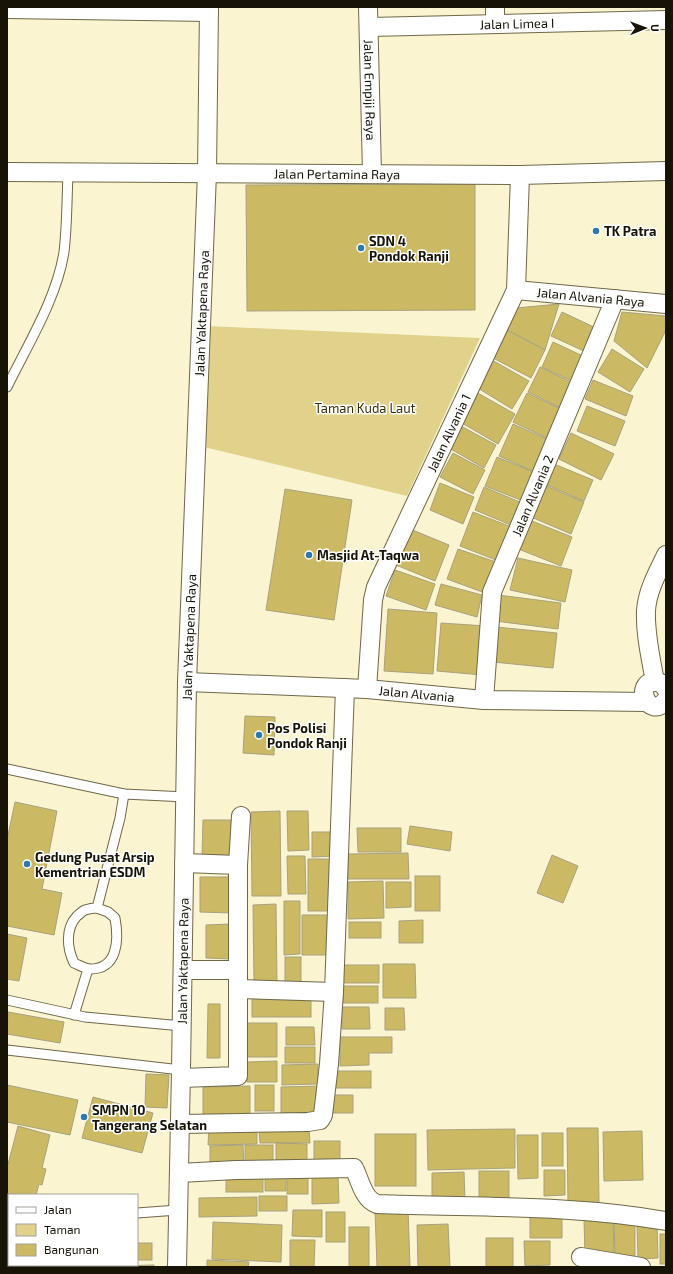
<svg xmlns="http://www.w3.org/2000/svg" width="673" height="1274" font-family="'Exo 2',sans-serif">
<rect width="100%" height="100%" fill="#faf4d0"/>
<path fill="#e0d28a" d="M 207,326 L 480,338 L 407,496 L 204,447 Z"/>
<g fill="#cbba63" stroke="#a7a17f">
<path d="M 475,184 L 475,310 L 247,311 L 246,185 Z"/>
<path d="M 559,304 L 545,350 L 507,330 L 516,308 Z"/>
<path d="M 562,312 L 598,329 L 586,352 L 551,336 Z"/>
<path d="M 622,312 L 666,316 L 666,330 L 647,368 L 614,341 Z"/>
<path d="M 507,330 L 545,350 L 531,378 L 493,358 Z"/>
<path d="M 553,342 L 585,357 L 574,382 L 542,367 Z"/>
<path d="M 612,349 L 644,369 L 630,392 L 598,372 Z"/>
<path d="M 492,360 L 529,381 L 512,409 L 476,387 Z"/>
<path d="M 540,367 L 575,384 L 563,409 L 528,392 Z"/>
<path d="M 593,380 L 633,396 L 626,416 L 585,399 Z"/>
<path d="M 476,392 L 515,414 L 498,444 L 460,422 Z"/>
<path d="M 527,393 L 563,410 L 549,439 L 513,422 Z"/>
<path d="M 587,406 L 625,421 L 615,446 L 577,431 Z"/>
<path d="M 513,424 L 549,440 L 535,472 L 499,456 Z"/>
<path d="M 461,426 L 496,445 L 484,468 L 449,448 Z"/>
<path d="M 571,433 L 614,454 L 601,480 L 559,459 Z"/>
<path d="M 453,453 L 485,470 L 473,494 L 440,477 Z"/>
<path d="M 497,457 L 534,472 L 523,501 L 485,486 Z"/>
<path d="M 554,464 L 593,480 L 584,501 L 545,484 Z"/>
<path d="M 440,483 L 474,497 L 463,524 L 430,510 Z"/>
<path d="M 544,485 L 584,502 L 571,534 L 531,517 Z"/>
<path d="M 484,487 L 522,503 L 513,526 L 475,510 Z"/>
<path d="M 285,489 L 352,500 L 334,620 L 266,610 Z"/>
<path d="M 473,512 L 514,528 L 501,562 L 460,546 Z"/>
<path d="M 527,519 L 572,537 L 561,566 L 516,548 Z"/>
<path d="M 410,529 L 449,545 L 435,581 L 396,565 Z"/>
<path d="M 458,549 L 496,562 L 485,593 L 447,579 Z"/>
<path d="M 518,558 L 572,570 L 565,602 L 510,590 Z"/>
<path d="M 395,570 L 435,584 L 426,610 L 386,596 Z"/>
<path d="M 441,584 L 482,595 L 477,617 L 435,605 Z"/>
<path d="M 498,595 L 561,603 L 558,629 L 495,621 Z"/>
<path d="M 388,609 L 437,613 L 433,674 L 384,671 Z"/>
<path d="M 441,623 L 486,626 L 482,675 L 437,671 Z"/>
<path d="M 496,627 L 557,633 L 553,668 L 493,662 Z"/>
<path d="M 245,716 L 275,717 L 274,755 L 243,753 Z"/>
<path d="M 15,802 L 57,811 L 42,889 L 62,893 L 54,935 L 7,926 L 7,840 Z"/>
<path d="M 280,811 L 281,896 L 252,896 L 251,812 Z"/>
<path d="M 287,811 L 308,811 L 309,850 L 288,851 Z"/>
<path d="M 203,820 L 231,820 L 230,858 L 202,857 Z"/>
<path d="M 410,826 L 452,832 L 450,851 L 407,844 Z"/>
<path d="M 357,828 L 401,828 L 401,852 L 358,852 Z"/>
<path d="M 312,832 L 336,832 L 336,856 L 312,857 Z"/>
<path d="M 408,853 L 409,879 L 348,879 L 348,854 Z"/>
<path d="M 552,855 L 578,866 L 563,903 L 537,893 Z"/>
<path d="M 287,856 L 305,856 L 306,894 L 288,894 Z"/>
<path d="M 308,859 L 336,859 L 335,911 L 308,911 Z"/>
<rect x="415" y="876" width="25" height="35"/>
<path d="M 200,877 L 231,877 L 231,913 L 200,912 Z"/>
<path d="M 383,881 L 384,918 L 348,919 L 348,882 Z"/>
<path d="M 386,882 L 411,882 L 411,907 L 386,908 Z"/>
<path d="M 284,901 L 300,901 L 300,954 L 284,955 Z"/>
<path d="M 276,904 L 277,984 L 254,984 L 253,905 Z"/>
<path d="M 302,915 L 331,915 L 332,955 L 302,955 Z"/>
<path d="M 423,920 L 423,943 L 399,943 L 399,921 Z"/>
<rect x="349" y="922" width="32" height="16"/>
<path d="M 231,924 L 231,959 L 206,958 L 206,925 Z"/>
<path d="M 7,934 L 27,938 L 19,981 L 7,979 Z"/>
<rect x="285" y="957" width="16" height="32"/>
<path d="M 383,964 L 415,964 L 416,998 L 383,998 Z"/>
<rect x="342" y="965" width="37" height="18"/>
<rect x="343" y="986" width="35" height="17"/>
<rect x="252" y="995" width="59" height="22"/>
<path d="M 208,1004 L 220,1004 L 220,1058 L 207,1058 Z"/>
<path d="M 342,1007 L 369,1007 L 370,1029 L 342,1029 Z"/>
<path d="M 385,1008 L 404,1008 L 405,1030 L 385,1030 Z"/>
<path d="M 8,1012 L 64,1022 L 60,1043 L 7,1034 Z"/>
<path d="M 246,1023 L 277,1023 L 277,1057 L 247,1057 Z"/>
<path d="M 286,1027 L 314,1027 L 315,1045 L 286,1045 Z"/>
<path d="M 340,1037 L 392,1037 L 392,1053 L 369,1053 L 369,1065 L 340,1066 Z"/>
<rect x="285" y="1047" width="30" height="16"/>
<path d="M 277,1061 L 277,1082 L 247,1082 L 247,1062 Z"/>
<path d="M 318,1064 L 318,1084 L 282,1085 L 282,1065 Z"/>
<rect x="334" y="1071" width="37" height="17"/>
<path d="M 146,1074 L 169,1075 L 167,1108 L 145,1107 Z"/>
<path d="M 7,1085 L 78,1100 L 70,1135 L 7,1122 Z"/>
<rect x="255" y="1085" width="19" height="26"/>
<path d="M 250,1086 L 250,1116 L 203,1117 L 203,1087 Z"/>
<path d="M 321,1086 L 321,1115 L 281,1115 L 281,1087 Z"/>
<path d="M 332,1095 L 353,1095 L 353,1113 L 333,1113 Z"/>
<path d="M 93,1097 L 153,1113 L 142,1153 L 82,1138 Z"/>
<path d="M 18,1126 L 50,1135 L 42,1168 L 46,1169 L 42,1185 L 39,1184 L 36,1195 L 9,1195 L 9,1200 L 7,1200 L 7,1168 Z"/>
<path d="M 209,1127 L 257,1127 L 257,1144 L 208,1145 Z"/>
<path d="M 567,1128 L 598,1128 L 599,1204 L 568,1205 Z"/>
<path d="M 259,1129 L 309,1129 L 310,1143 L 260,1143 Z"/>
<path d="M 515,1129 L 515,1168 L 428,1170 L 427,1130 Z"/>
<path d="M 642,1131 L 643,1180 L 604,1181 L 603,1132 Z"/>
<rect x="542" y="1133" width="21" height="33"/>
<rect x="375" y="1134" width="41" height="52"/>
<path d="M 517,1135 L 538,1135 L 538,1178 L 518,1179 Z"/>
<rect x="314" y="1141" width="26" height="21"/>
<path d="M 276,1143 L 307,1144 L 307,1164 L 276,1164 Z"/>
<path d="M 243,1145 L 244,1168 L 210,1168 L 210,1146 Z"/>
<rect x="245" y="1145" width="28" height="21"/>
<path d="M 544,1170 L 565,1170 L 565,1195 L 544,1196 Z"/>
<rect x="479" y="1171" width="30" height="27"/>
<path d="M 464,1172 L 465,1200 L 432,1200 L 432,1173 Z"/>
<rect x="226" y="1173" width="37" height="19"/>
<rect x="287" y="1173" width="21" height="21"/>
<path d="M 286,1174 L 286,1191 L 265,1191 L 265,1175 Z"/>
<path d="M 338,1175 L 339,1203 L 312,1204 L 312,1176 Z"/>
<rect x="259" y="1196" width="28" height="15"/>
<path d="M 257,1197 L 257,1216 L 199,1217 L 199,1198 Z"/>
<path d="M 7,1203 L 9,1204 L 9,1240 L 7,1240 Z"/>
<path d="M 408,1209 L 410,1267 L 377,1267 L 375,1210 Z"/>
<path d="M 293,1210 L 322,1210 L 322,1237 L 292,1236 Z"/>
<rect x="326" y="1212" width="19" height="30"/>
<path d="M 562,1214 L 562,1238 L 530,1238 L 530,1215 Z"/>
<path d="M 613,1218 L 614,1255 L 585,1256 L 584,1219 Z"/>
<path d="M 614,1221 L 635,1221 L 635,1256 L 615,1256 Z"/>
<path d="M 213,1222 L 282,1225 L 281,1262 L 212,1259 Z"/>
<path d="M 448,1224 L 450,1267 L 418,1267 L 417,1225 Z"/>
<path d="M 657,1224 L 658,1258 L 638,1259 L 637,1225 Z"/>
<rect x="349" y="1227" width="20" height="40"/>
<rect x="660" y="1234" width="6" height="30"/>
<rect x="486" y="1238" width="27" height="29"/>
<path d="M 290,1240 L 315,1240 L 314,1267 L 290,1266 Z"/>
<path d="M 524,1241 L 550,1241 L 550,1265 L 525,1266 Z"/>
<rect x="137" y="1243" width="15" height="17"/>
<path d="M 207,1260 L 249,1262 L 248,1267 L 207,1267 Z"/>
<path d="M 154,1265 L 154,1267 L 117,1267 L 117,1266 Z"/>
</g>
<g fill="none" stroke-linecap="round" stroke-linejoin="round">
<defs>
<g id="lane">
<path d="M 7,387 C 27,346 57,298 64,252 C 67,227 67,198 68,172"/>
<path d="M 7,769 L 124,794 L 186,797"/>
<path d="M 97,908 L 108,912 L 115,918 C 119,940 118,970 89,969 C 84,968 79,965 74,963 C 67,948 65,929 77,916 C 80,914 82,911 85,910 C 88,909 93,908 97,908 Z"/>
<path d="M 97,908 L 120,818 L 124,794"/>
<path d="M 7,1000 L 85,1017 L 182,1026"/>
<path d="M 74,1015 L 88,969"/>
<path d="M 7,1050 L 181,1070"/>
<path d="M 137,1213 L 178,1210"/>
</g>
<g id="street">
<path id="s1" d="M 368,7 L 372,174"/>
<path d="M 495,7 L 495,24"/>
<path d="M 7,9 L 209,12"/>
<path id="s2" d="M 369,27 L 666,20"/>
<path id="s3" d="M 7,172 L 520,175 L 666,171"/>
<path id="s4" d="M 516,290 L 666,304"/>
<path id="s5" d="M 187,682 L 367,689 L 484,700 L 647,702"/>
<path d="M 655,682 C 651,659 645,634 646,611 C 647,591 658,572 666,555"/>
<path id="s6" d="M 367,689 L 373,600 L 376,587 L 516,290 L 520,175"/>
<path d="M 666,689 C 664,685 661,682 656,682 C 632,681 649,722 666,700"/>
<path id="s7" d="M 484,700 L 492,592 L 615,299"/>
<path d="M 184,863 L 238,865"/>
<path d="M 183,970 L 237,970"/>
<path d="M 238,989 L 334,992"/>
<path d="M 181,1078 L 238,1076 L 238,865 L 241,816"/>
<path d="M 180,1124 L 308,1122 L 320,1120 L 323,1115 L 329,1064 L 334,992 L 345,688"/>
<path d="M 179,1173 L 236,1170 L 354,1168 C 360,1180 363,1199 377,1204 C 473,1208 571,1204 666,1221"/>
<path d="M 581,1257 L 641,1267"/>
<path id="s8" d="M 177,1267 L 181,1070 L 187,682 L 207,173 L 209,7"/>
</g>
</defs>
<use href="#lane" stroke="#6e6848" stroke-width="11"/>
<use href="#street" stroke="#6e6848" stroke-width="20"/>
<use href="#lane" stroke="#fff" stroke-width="9"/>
<use href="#street" stroke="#fff" stroke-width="18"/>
</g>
<g fill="#2e79ac" stroke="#fff" stroke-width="1.5">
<circle cx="596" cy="231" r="4"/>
<circle cx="361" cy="248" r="4"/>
<circle cx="309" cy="555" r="4"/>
<circle cx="259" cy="735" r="4"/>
<circle cx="27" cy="864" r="4"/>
<circle cx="84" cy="1117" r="4"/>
</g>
<g text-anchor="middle" stroke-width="3" stroke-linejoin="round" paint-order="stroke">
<g font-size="13" fill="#171407" stroke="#fff">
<text dy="5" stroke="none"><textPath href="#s2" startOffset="148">Jalan Limea I</textPath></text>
<text dy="5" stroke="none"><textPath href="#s1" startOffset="83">Jalan Empiji Raya</textPath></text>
<text dy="5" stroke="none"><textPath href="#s3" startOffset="330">Jalan Pertamina Raya</textPath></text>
<text dy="5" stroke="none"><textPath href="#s4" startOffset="75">Jalan Alvania Raya</textPath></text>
<text dy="5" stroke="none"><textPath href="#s8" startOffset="954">Jalan Yaktapena Raya</textPath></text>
<text dy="5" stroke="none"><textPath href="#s6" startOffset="273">Jalan Alvania 1</textPath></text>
<text dy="5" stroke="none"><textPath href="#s7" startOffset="213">Jalan Alvania 2</textPath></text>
<text dy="5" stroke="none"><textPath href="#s8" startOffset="630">Jalan Yaktapena Raya</textPath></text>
<text dy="5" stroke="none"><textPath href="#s5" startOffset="230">Jalan Alvania</textPath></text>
<text dy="5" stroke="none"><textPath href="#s8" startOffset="306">Jalan Yaktapena Raya</textPath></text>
</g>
<g font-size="13" font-weight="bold" fill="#171407" stroke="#fff" text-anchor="start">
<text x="604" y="236">TK Patra</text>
<text x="369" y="246">SDN 4<tspan x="369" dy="15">Pondok Ranji</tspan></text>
<text x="317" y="560">Masjid At-Taqwa</text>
<text x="267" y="733">Pos Polisi<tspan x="267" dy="15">Pondok Ranji</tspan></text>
<text x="35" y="862">Gedung Pusat Arsip<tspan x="35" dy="15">Kementrian ESDM</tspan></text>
<text x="92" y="1115">SMPN 10<tspan x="92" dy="15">Tangerang Selatan</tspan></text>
</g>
<g font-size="13" fill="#362f08" stroke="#fff">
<text x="365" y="413">Taman Kuda Laut</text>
</g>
</g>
<rect width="673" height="1274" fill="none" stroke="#171407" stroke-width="16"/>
<rect x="8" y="1194" width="130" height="72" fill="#ffffff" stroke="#a2a19c"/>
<rect x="16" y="1207" width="20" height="6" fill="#ffffff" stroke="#a2a19c"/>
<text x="44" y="1214" font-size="12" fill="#171407">Jalan</text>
<rect x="16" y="1224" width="20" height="12" fill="#e0d28a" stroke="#a2a19c"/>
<text x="44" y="1234" font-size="12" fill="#171407">Taman</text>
<rect x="16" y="1244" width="20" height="12" fill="#cbba63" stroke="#a2a19c"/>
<text x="44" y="1254" font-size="12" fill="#171407">Bangunan</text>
<g transform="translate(645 28) rotate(89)" stroke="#ffffff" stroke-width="3" paint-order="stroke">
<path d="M0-3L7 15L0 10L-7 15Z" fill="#171407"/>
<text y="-6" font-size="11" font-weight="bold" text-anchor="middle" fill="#171407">U</text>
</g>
</svg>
